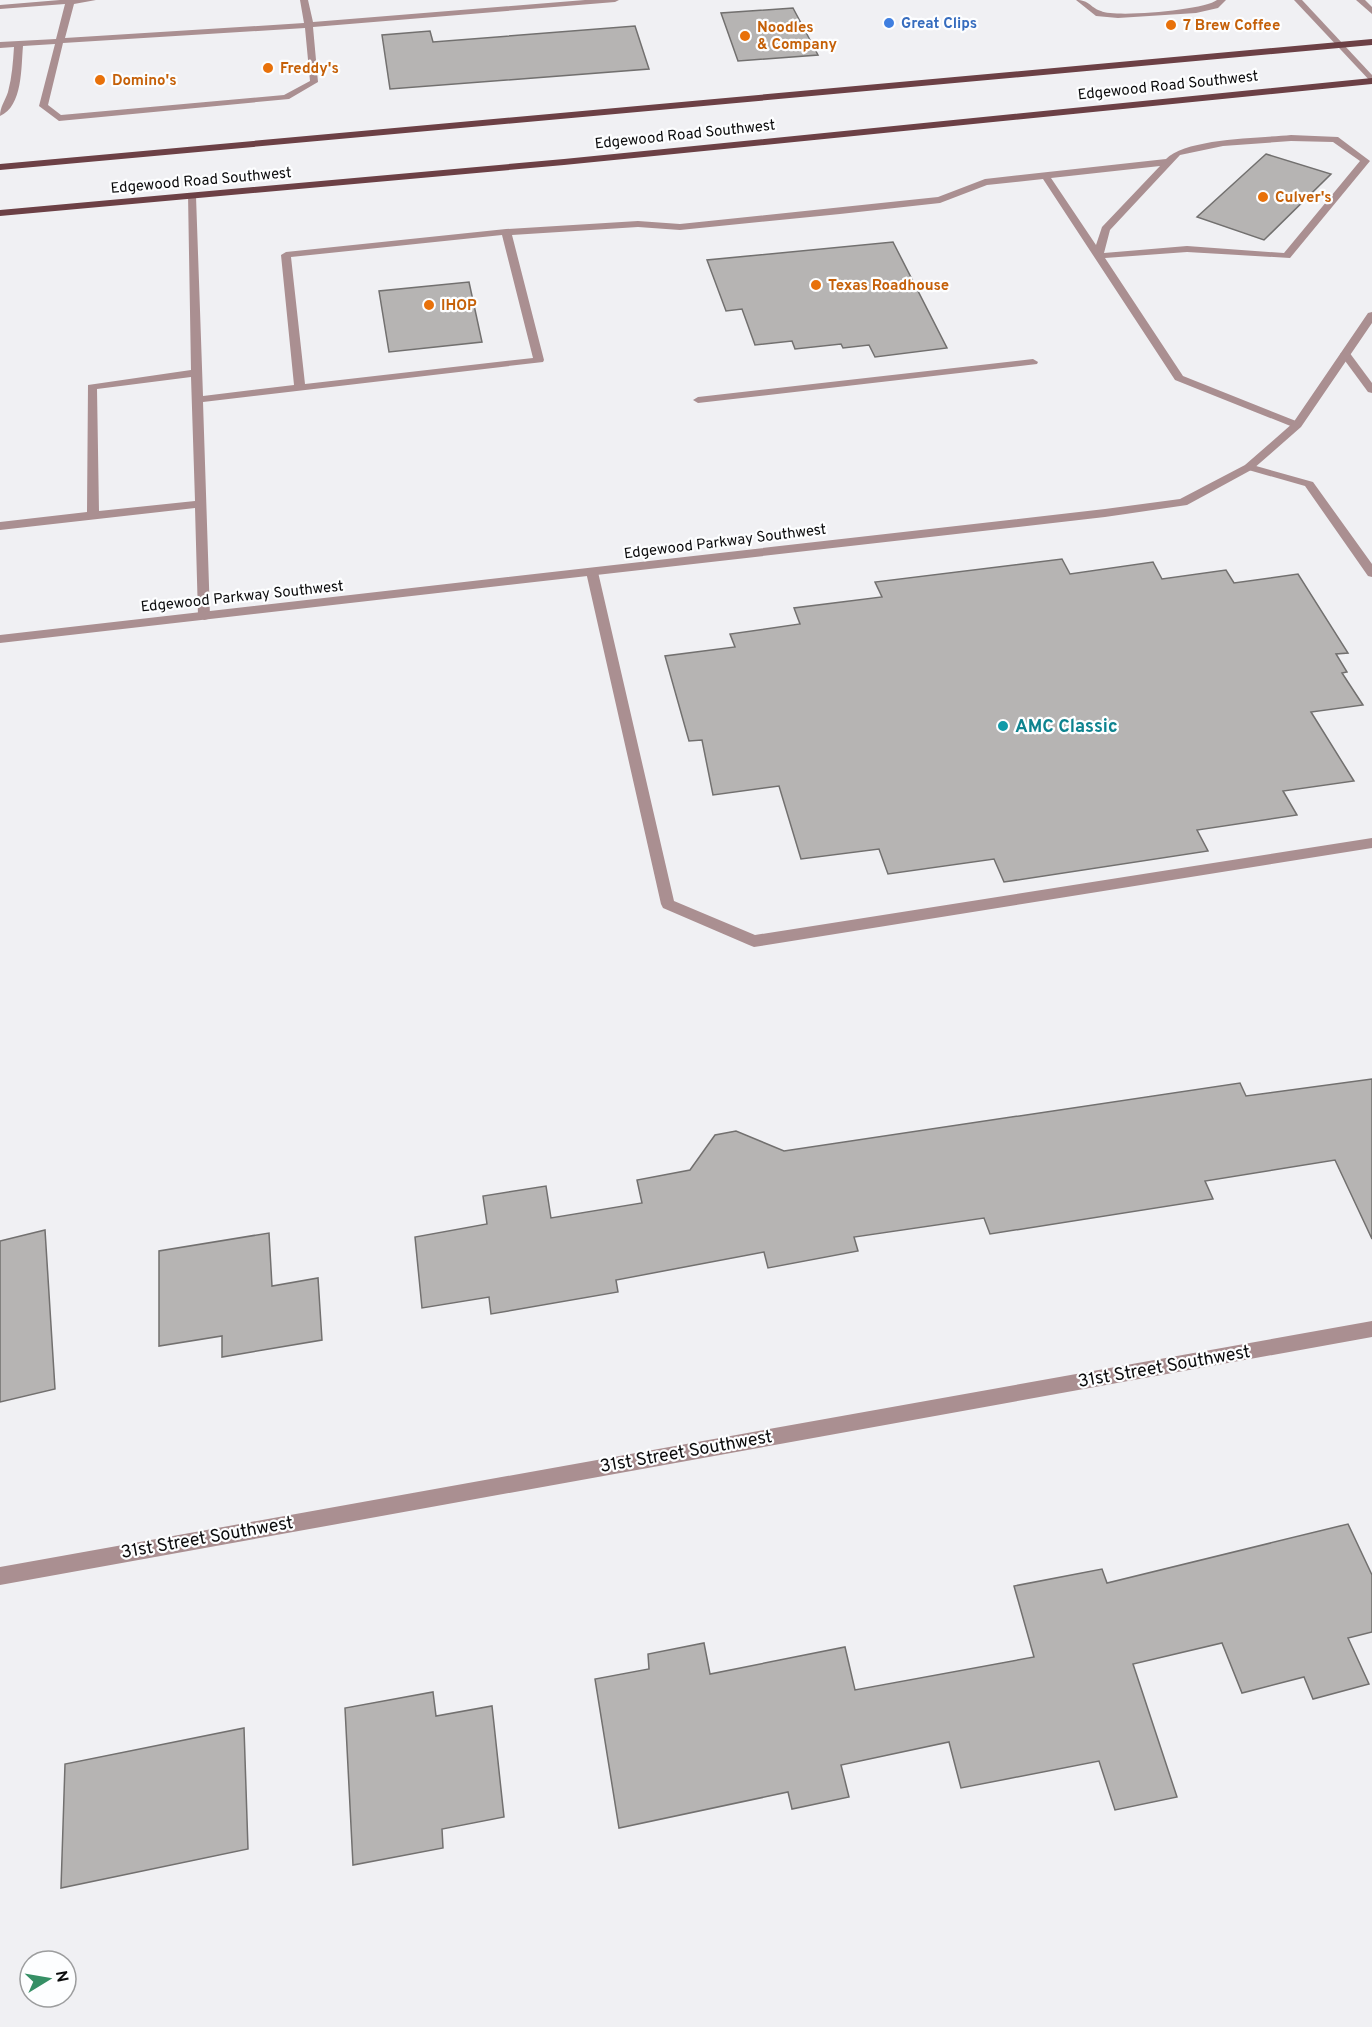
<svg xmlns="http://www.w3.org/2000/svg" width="1372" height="2027" font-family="Overpass,sans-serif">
<rect width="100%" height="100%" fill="#f0f0f3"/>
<g fill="#b6b4b3" stroke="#72706f" stroke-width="1.5">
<path d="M 793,8 L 818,55 L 738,61 L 721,13 Z"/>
<path d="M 635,26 L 649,69 L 390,89 L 382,35 L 430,31 L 433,42 Z"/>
<path d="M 1266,154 L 1331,174 L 1264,240 L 1197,217 Z"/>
<path d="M 893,242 L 947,348 L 875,357 L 869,345 L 843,348 L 841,344 L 795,349 L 792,341 L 755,345 L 742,309 L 726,311 L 707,260 Z"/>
<path d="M 469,282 L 482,342 L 389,352 L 379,291 Z"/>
<path d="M 1062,559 L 1070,574 L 1153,562 L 1162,579 L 1226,570 L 1234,583 L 1298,574 L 1348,653 L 1336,654 L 1347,672 L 1342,673 L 1363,705 L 1311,712 L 1354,781 L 1283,791 L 1297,815 L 1197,830 L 1208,851 L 1004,882 L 994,859 L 888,874 L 879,849 L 801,859 L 779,786 L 713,795 L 702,740 L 689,741 L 665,656 L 735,647 L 730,634 L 800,624 L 794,608 L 882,597 L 875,582 Z"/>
<path d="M 1372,1079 L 1372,1239 L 1335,1160 L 1205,1181 L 1213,1199 L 990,1234 L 984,1218 L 854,1237 L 858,1251 L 768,1268 L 764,1252 L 616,1280 L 618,1292 L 491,1314 L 489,1297 L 422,1308 L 415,1237 L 487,1224 L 483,1196 L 546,1186 L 551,1218 L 642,1203 L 637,1180 L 690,1170 L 715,1135 L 736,1131 L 784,1151 L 1240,1083 L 1246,1096 Z"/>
<path d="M 45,1230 L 55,1389 L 0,1402 L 0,1241 Z"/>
<path d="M 269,1233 L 272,1286 L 318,1278 L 322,1340 L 222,1357 L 222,1336 L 159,1346 L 159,1251 Z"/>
<path d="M 1348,1524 L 1372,1575 L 1372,1632 L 1348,1638 L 1369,1684 L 1313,1699 L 1304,1677 L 1242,1693 L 1222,1643 L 1133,1664 L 1177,1797 L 1115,1810 L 1099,1761 L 961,1788 L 949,1742 L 841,1765 L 849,1797 L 792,1809 L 788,1792 L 619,1828 L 595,1679 L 649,1669 L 648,1654 L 704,1643 L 710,1674 L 845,1647 L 855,1690 L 1034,1657 L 1014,1586 L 1102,1569 L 1107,1583 Z"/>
<path d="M 433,1692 L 436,1716 L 492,1706 L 504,1817 L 442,1829 L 443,1848 L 353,1865 L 345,1708 Z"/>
<path d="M 244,1728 L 248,1849 L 61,1888 L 65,1764 Z"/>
</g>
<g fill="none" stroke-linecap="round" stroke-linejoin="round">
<g fill="#aa8f91" fill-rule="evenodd">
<path d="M 60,0 L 96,0 L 74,4 L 65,38 L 304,23 L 300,0 L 308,0 L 313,22 L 585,0 L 619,0 L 615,2 L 313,27 L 318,82 L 289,99 L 59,121 L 39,106 L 55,44 L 23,46 C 21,67 23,106 0,116 C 0,107 5,101 8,92 C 12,77 13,62 14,47 L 0,48 L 0,42 L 56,39 L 65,4 L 0,9 L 0,5 ZM 305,28 L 310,81 L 284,95 L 61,115 L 48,105 L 63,43 Z"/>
<path d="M 1076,0 C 1090,0 1089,7 1101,11 C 1115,18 1205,10 1217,0 L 1226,0 L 1218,8 L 1196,13 L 1118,18 L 1096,16 Z"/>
<path d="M 1291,135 L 1338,137 L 1370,161 L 1290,258 L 1187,252 L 1105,258 L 1183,376 L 1301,423 L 1301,427 L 1293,427 L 1175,380 L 1043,179 L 987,185 L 940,203 L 840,214 L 680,230 L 638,227 L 512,235 L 544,360 L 543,362 L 203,402 L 210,616 L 208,619 L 204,620 L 198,616 L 195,508 L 0,530 L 0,522 L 87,512 L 88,385 L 191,370 L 188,194 L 196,196 L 203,396 L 294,385 L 281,255 L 286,252 L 506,229 L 638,221 L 680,224 L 938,197 L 985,179 L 1166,159 C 1186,138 1260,138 1291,135 ZM 1291,141 L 1333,142 L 1360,161 L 1284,253 L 1187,246 L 1104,253 L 1110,230 L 1180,155 L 1223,146 ZM 1160,166 L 1102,227 L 1096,245 L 1051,178 ZM 502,235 L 533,358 L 305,384 L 291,257 ZM 191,377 L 195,501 L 99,511 L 97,389 Z"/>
<path d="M 1345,351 L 1349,352 L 1372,383 L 1372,393 L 1368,392 L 1340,354 Z"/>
<path d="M 1033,359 L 1038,362 L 1037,364 L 698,403 L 693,400 L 698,397 Z"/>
<path d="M 1249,464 L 1313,482 L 1372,564 L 1372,577 L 1368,576 L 1305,486 L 1245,469 L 1245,465 Z"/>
<path d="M 592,568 L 598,572 L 674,901 L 755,935 L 1372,838 L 1372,848 L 754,947 L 749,945 L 663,908 L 661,904 L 586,572 Z"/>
</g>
<g fill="#aa8f91" fill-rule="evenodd">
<path d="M 1294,0 L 1302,0 L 1372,75 L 1372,83 Z"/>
<path d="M 1356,0 L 1365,0 L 1372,7 L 1372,14 Z"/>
<path d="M 1372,312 L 1372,323 L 1301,427 L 1253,469 L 1187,505 L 1105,517 L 0,643 L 0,635 L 1105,509 L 1180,499 L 1245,465 L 1293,423 L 1368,313 Z"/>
<path d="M 1372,1321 L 1372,1337 L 0,1585 L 0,1567 Z"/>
</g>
<g fill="#6c4045" fill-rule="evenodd">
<path d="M 1372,39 L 1372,45 L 0,170 L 0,164 Z"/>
<path d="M 1372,78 L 1372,84 L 564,165 L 0,216 L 0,210 L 564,159 Z"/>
</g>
</g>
<circle fill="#3f7fe0" stroke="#fdfeff" stroke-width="2" cx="889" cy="23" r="6"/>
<g fill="#e8710a" stroke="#fdfeff" stroke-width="2">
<circle cx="1171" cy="25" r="6"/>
<circle cx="745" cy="36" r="6"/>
<circle cx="268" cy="68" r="6"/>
<circle cx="100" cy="80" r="6"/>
<circle cx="1263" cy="197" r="6"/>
<circle cx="816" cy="285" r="6"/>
<circle cx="429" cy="305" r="6"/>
</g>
<circle fill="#0f9aa8" stroke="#fdfeff" stroke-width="2" cx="1003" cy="726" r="6"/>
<g text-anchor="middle" stroke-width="4.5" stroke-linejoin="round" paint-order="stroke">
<g font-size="15" font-weight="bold" fill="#366cbe" stroke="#fdfeff" text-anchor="start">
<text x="901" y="28">Great Clips</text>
</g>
<g font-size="15" font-weight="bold" fill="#c56008" stroke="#fdfeff" text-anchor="start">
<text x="1183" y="30">7 Brew Coffee</text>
<text x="757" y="32">Noodles<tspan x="757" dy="17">&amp; Company</tspan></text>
<text x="280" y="73">Freddy's</text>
<text x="112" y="85">Domino's</text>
<text x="1275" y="202">Culver's</text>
<text x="828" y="290">Texas Roadhouse</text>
<text x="441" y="310">IHOP</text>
</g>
<g font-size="15" fill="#0b0b0c" stroke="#fdfeff">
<text transform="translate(1168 85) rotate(-6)" y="5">Edgewood Road Southwest</text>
<text transform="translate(685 134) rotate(-6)" y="5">Edgewood Road Southwest</text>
<text transform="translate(201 180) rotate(-5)" y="5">Edgewood Road Southwest</text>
<text transform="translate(725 541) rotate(-7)" y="5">Edgewood Parkway Southwest</text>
<text transform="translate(242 596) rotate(-6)" y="5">Edgewood Parkway Southwest</text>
</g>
<g font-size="18" font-weight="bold" fill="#0d838f" stroke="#fdfeff" text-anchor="start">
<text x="1015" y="732">AMC Classic</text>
</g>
<g font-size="18" fill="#0b0b0c" stroke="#fdfeff">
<text transform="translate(1164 1366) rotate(-10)" y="6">31st Street Southwest</text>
<text transform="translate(686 1451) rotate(-10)" y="6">31st Street Southwest</text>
<text transform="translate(207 1537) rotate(-10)" y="6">31st Street Southwest</text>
</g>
</g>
<g transform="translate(48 1979) rotate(79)"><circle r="28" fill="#fdfeff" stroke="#9c9d9e" stroke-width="1.5"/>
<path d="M0-4.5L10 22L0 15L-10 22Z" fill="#358f65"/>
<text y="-9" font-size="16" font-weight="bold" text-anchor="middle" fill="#0b0b0c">N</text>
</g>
</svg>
